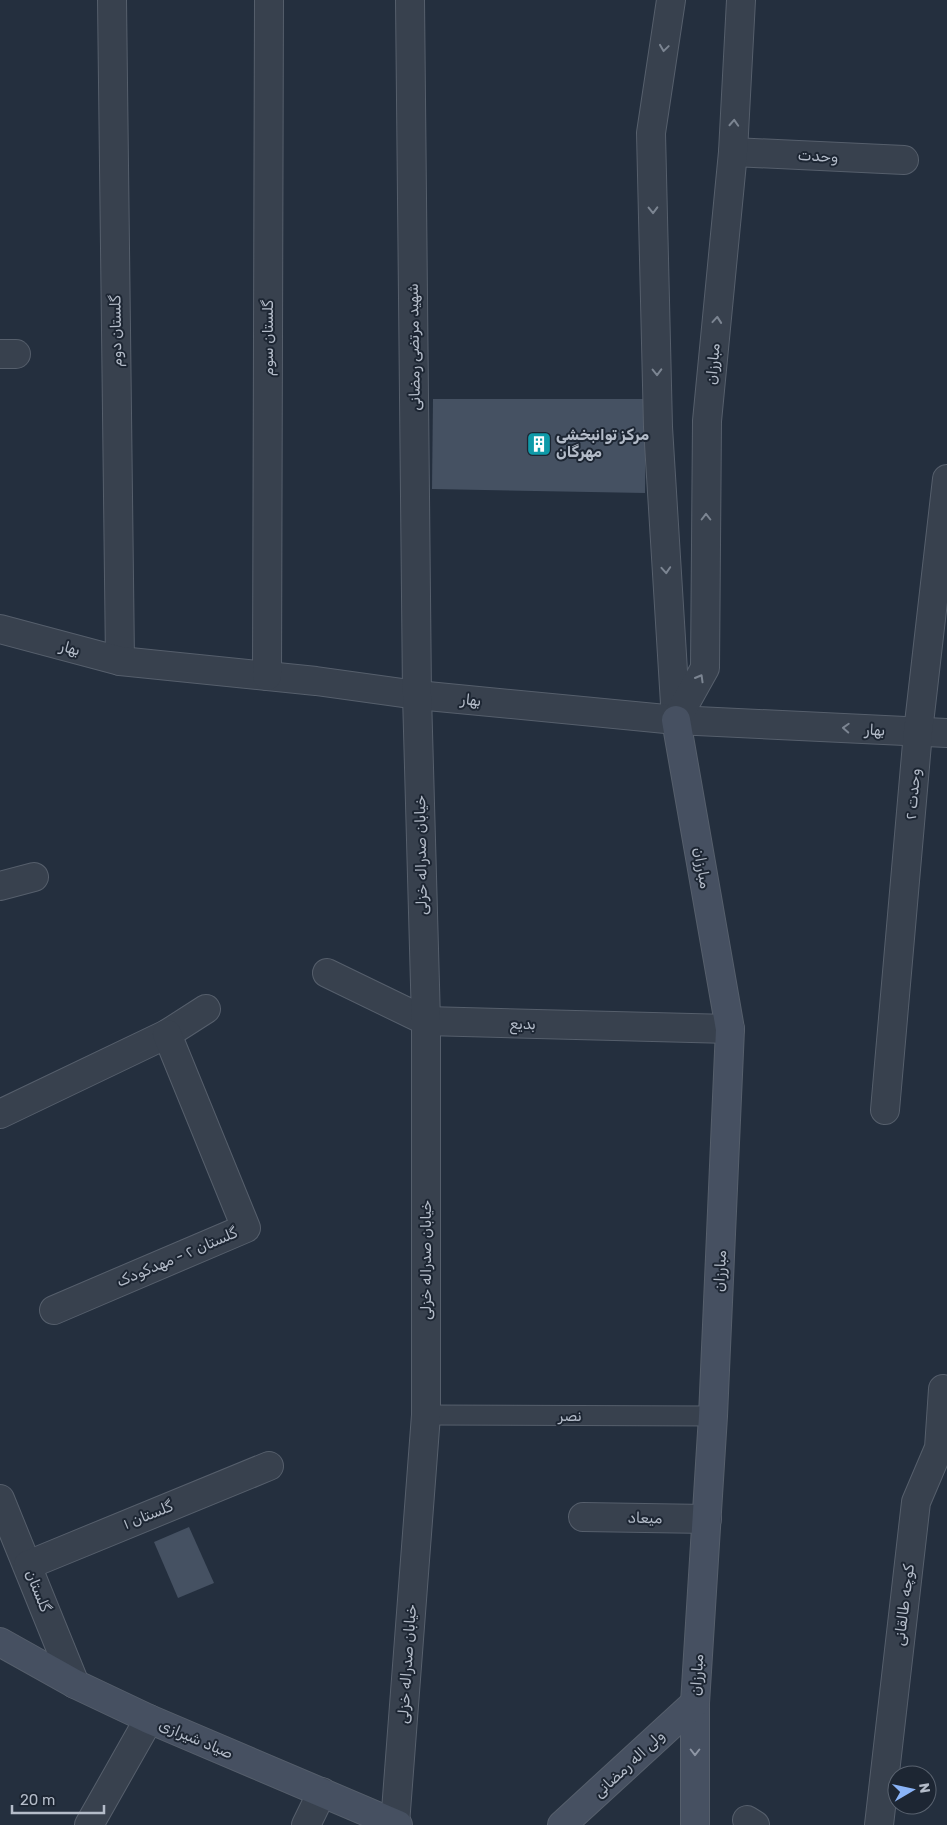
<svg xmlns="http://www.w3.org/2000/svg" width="947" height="1825" font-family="Rubik,Cairo,sans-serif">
<rect width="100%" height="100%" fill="#242f3e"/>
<g fill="#455162">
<path d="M 433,399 L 646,399 L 645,493 L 432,489 Z"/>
<path d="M 189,1527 L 214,1583 L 178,1598 L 154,1542 Z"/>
</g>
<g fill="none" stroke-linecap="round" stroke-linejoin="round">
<defs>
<path id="lane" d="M 426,1415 L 713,1416"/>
<g id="street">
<path d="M 112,0 L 120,661"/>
<path d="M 671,0 L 651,133 L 658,427 L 676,720"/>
<path d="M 733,152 L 904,160"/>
<path d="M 0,354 L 16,354"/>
<path d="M 0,629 L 120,661 L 316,681 L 417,695 L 676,720 L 947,733"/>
<path d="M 267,676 L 269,0"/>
<path d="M 676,720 L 705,668 L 707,421 L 733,152 L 741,0"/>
<path d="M 0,886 L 34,877"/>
<path d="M 327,973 L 426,1021 L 730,1029"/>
<path d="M 885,1110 L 918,732 L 947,479"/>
<path d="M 0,1114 L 167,1034 L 206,1009"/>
<path d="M 54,1310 L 246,1228 L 167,1034"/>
<path d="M 0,1499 L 75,1684"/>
<path d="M 583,1517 L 707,1519"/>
<path d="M 28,1565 L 269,1466"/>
<path d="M 747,1820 L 755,1825"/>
<path d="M 395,1824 L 426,1415 L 426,1021 L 417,695 L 410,0"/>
<path d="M 89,1825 L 149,1719"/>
<path d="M 306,1825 L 322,1792"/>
<path d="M 879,1825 L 916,1502 L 939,1448 L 943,1389"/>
</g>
<g id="secondary">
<path d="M 676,720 L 730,1029 L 713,1416 L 695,1703 L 695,1825"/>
<path d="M 0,1642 L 75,1684 L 149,1719 L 398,1825"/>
<path d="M 562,1825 L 695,1703"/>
</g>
</defs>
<use href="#lane" stroke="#565f6c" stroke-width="21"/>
<use href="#street" stroke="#565f6c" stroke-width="30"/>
<use href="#secondary" stroke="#565f6c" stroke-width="30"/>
<use href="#lane" stroke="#38414e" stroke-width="19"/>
<use href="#street" stroke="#38414e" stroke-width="28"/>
<use href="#secondary" stroke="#465061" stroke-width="28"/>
</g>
<defs><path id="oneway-chevron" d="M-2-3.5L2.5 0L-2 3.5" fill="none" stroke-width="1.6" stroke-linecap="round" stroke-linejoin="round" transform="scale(1.25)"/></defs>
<g stroke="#7c8592">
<use href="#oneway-chevron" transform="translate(664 48) rotate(98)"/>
<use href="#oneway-chevron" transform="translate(734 123) rotate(-87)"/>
<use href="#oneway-chevron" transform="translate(653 210) rotate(89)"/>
<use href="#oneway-chevron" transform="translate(717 320) rotate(-85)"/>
<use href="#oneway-chevron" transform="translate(657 372) rotate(89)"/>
<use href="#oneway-chevron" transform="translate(706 517) rotate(-90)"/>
<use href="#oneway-chevron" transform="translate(666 570) rotate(86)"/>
<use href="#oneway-chevron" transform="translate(700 678) rotate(-60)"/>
<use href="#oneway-chevron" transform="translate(846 728) rotate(-177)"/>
</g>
<use stroke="#8e96a5" href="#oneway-chevron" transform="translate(695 1752) rotate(90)"/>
<defs>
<symbol id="building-square" viewBox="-11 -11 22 22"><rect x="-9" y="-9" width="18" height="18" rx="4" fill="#0f9aa8" stroke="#1d2633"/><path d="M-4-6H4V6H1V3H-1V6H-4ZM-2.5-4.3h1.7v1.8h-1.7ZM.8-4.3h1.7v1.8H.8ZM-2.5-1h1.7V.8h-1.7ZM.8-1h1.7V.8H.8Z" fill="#fff"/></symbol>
</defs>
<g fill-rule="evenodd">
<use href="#building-square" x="525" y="430" width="28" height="28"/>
</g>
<g text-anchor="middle" stroke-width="4" stroke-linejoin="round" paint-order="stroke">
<g font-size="15" fill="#b4bcc9" stroke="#1d2633">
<text transform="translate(818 156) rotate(3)" y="5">وحدت</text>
<text transform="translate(116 331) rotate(-91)" y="5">گلستان دوم</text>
<text transform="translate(268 338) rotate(-90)" y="5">گلستان سوم</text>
<text transform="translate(414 347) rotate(-91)" y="5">شهید مرتضی رمضانی</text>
<text transform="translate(713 364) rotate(-85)" y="5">مبارزان</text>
<text transform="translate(70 648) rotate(15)" y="5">بهار</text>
<text transform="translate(471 700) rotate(6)" y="5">بهار</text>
<text transform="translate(875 730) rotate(3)" y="5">بهار</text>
<text transform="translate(913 794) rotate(-85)" y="5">وحدت ۲</text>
<text transform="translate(421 855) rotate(-91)" y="5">خیابان صدراله خزلی</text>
<text transform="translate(702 868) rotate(80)" y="5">مبارزان</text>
<text transform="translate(523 1024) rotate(1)" y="5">بدیع</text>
<text transform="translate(177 1257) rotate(-23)" y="5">گلستان ۲ - مهدکودک</text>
<text transform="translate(426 1260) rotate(-90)" y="5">خیابان صدراله خزلی</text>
<text transform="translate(720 1271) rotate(-87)" y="5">مبارزان</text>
<text x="570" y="1421">نصر</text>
<text transform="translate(148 1515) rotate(-22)" y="5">گلستان ۱</text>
<text transform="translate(645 1518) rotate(1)" y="5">میعاد</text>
<text transform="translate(38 1591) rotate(68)" y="5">گلستان</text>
<text transform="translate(904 1605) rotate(-83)" y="5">کوچه طالقانی</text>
<text transform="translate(407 1664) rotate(-86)" y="5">خیابان صدراله خزلی</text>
<text transform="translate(697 1675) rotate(-86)" y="5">مبارزان</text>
<text transform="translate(196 1739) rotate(23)" y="5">صیاد شیرازی</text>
<text transform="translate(629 1764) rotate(-43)" y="5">ولی اله رمضانی</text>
</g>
<g font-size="15" font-weight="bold" fill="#b4bcc9" stroke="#1d2633" text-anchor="start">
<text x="556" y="440">مرکز توانبخشی<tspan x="556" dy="17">مهرگان</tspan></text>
</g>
</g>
<g transform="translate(912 1790) rotate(81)"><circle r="24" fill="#1d2633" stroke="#59626f"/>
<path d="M0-4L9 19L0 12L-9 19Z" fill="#8ab4f8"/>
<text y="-8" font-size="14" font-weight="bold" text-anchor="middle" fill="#b4bcc9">N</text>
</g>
<path d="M12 1805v8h92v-8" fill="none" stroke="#b4bcc9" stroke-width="2.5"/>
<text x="20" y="1805" font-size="15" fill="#b4bcc9" stroke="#1d2633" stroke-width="4" paint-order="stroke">20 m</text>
</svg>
